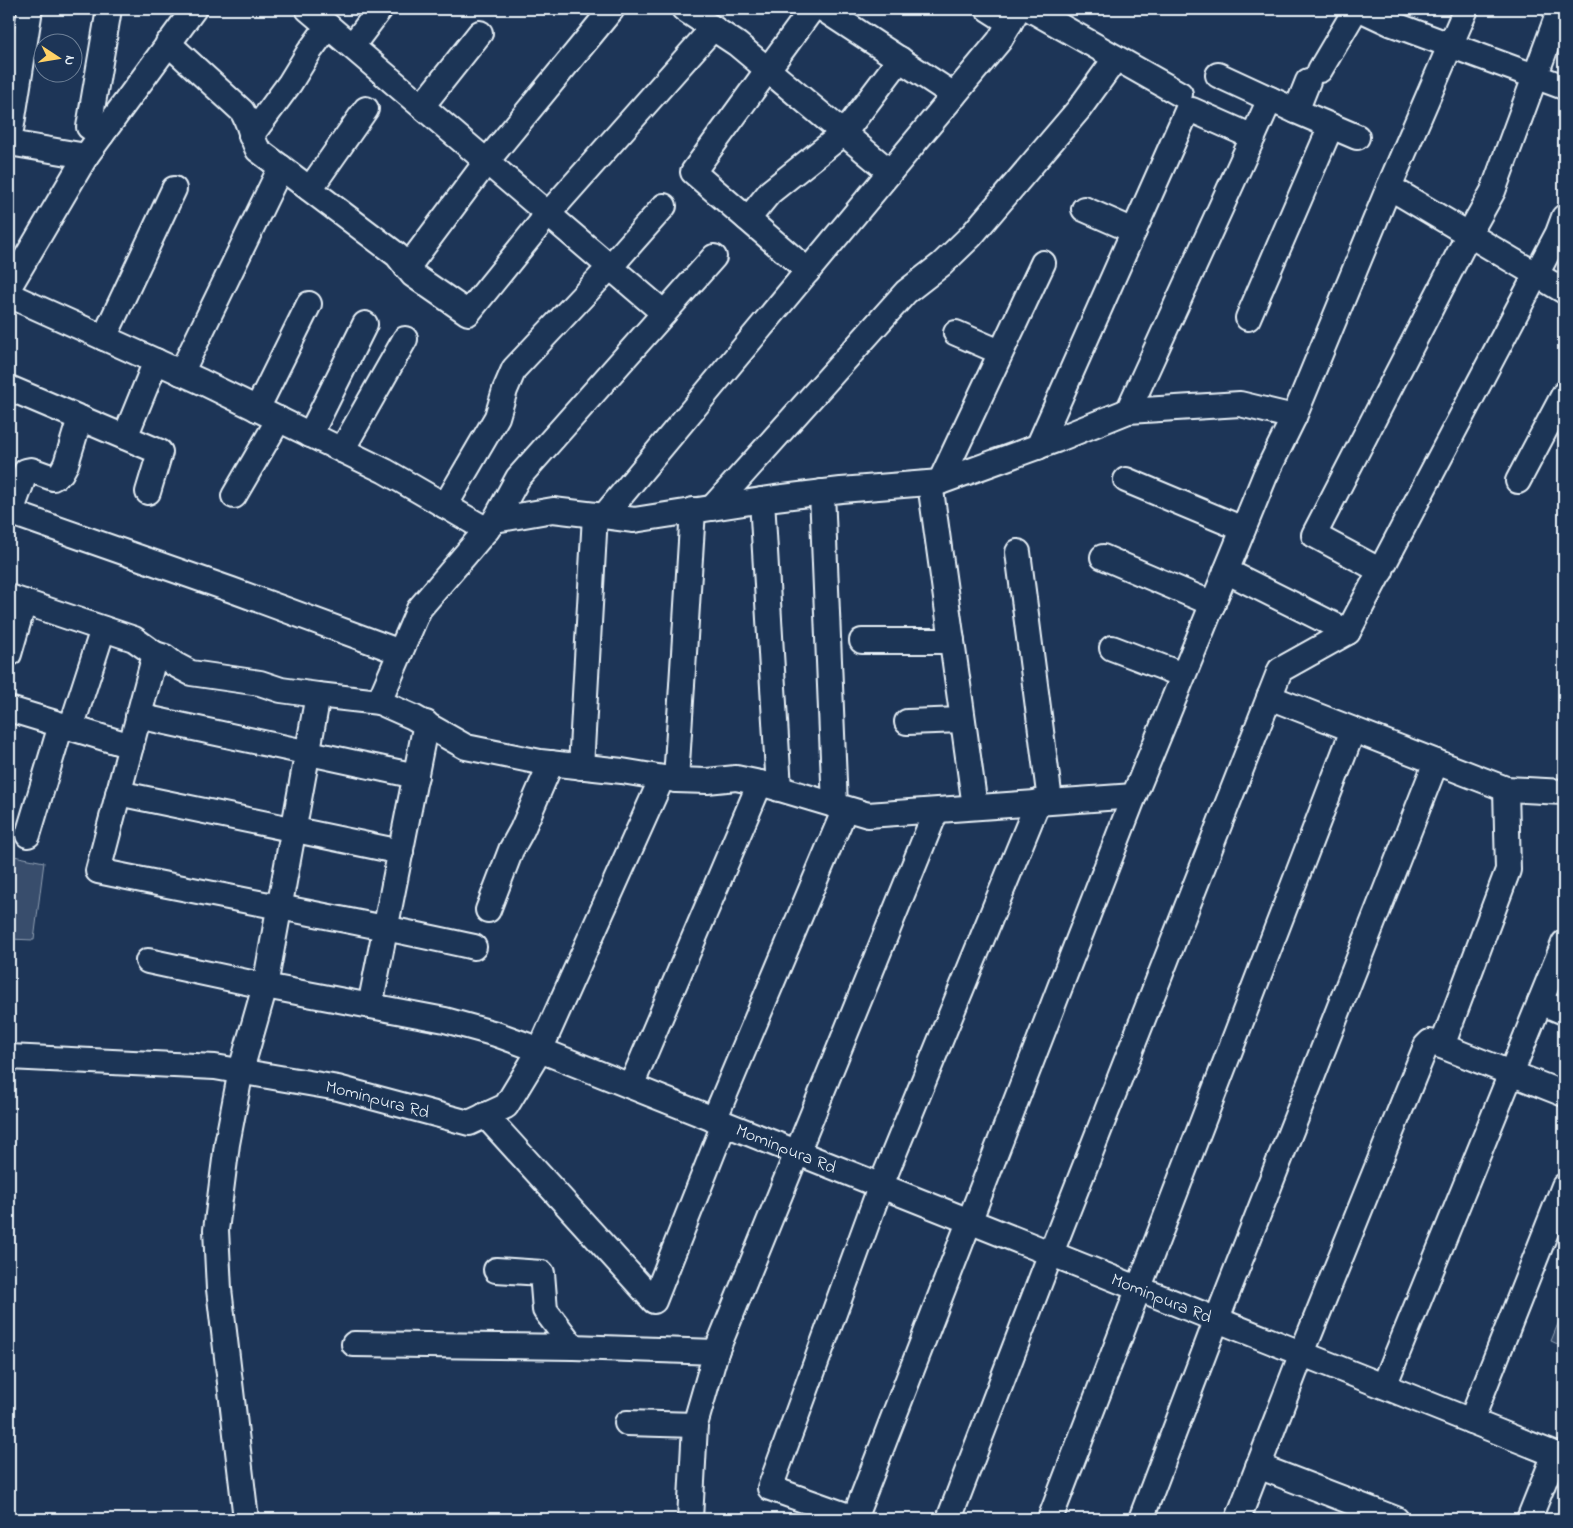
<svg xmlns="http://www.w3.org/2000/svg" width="1573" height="1528" font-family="'Indie Flower',sans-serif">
<rect width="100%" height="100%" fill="#1d3557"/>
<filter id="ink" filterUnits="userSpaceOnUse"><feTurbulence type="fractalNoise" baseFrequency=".02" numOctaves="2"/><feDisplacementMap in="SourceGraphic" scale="10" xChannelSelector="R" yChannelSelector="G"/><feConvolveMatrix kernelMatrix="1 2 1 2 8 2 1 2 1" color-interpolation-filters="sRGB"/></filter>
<g filter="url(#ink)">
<g fill="#374d6c" stroke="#909fb2">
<path d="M 9,855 L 44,862 L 34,940 L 9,939 Z"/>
<path d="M 1564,1309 L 1564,1347 L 1551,1341 Z"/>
</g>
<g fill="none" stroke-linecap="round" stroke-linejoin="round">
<defs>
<g id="minor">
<path d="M 308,9 L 664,313"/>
<path d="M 684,9 L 737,44 L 890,172"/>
<path d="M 823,9 L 954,95"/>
<path d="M 988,9 L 1010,23"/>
<path d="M 1030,9 L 1180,94"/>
<path d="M 1360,9 L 1390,23 L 1564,87"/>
<path d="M 168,43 L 242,111 C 250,124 251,137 258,150 L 397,255 L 413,275 L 468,313 L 548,214 L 713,28"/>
<path d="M 352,46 L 380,9"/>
<path d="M 1320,70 L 1356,9"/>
<path d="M 1218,75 L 1296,111 L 1357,137"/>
<path d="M 422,106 L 480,33"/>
<path d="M 1296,111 L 1308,81"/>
<path d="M 102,134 L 89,127 L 109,9"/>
<path d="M 251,136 L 290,83 L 309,52 L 328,26"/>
<path d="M 1253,137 L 1270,99"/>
<path d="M 9,143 L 30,9"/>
<path d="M 9,143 L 86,156"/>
<path d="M 1389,187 L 1564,291"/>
<path d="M 310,189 L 366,109"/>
<path d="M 1084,209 L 1134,231"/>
<path d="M 748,219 L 770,192 L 844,133 L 900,59"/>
<path d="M 407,268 L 487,161 L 612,9"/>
<path d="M 808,271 L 693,172 L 812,9"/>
<path d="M 9,287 L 86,156 L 194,9"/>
<path d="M 9,295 L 202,382 L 385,471 L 487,530"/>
<path d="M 1248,318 L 1331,126"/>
<path d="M 956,333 L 1000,352"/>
<path d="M 104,338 L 174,189"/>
<path d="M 181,373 L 281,167"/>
<path d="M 9,388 L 160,452 L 148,492"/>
<path d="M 257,409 L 309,304"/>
<path d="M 310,435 L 365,324"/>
<path d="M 125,437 L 156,361"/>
<path d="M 1038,447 L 1187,111 L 1192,110 L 1253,137 L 1128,411"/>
<path d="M 342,450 L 405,339"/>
<path d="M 1126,480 L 1243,529"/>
<path d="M 1518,481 L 1564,394"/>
<path d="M 940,482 L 1043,263"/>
<path d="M 930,483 L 975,807"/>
<path d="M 822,492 L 835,806"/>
<path d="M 234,496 L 279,419"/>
<path d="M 762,500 L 779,789"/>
<path d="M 445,506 L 497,417 L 505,390 L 514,369 L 610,267 L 664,206"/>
<path d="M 712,508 L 906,292 L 942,264 L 971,236 L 1079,109 L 1116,58"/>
<path d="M 9,512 L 232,590 L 400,652"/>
<path d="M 11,512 L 26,471 L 31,470 L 53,478 L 61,473 L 66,464 L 80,418"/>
<path d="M 604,516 L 634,520 L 775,498 L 841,490 L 940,482 L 1056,440 L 1128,411 L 1240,404 L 1294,417"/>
<path d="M 495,520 L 518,478 L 714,257"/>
<path d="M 1018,552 L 1050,801"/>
<path d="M 1103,557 L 1213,604"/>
<path d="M 1226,571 L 1348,632 L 1558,233 L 1564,217"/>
<path d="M 1381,571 L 1314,535 L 1469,234 L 1493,191 L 1560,9"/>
<path d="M 9,597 L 134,639 L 155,654"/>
<path d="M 862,641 L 952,641"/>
<path d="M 1112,648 L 1183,675"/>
<path d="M 9,654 L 24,602"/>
<path d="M 318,695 L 281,690 L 260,683 L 191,673 L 174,664 L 165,657 L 155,654 L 98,871 C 223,897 349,919 474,947"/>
<path d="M 1269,697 L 1506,789 L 1564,792"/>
<path d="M 379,702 L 413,717 L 466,747 L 540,762 L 622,771 L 676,780 L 707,781 L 736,778 L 760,783 L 868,815 L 1134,796"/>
<path d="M 9,709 L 131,746"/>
<path d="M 138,716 L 416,776"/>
<path d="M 907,722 L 962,720"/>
<path d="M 71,728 L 103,629"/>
<path d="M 581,767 L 595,515"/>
<path d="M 676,780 L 693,510"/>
<path d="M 118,793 L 401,852"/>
<path d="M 28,835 L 61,725"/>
<path d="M 488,910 L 511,850 L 522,830 L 551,763"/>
<path d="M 148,961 L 265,986 L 445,1020 L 496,1034 L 540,1050 L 662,778"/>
<path d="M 1540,1002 L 1564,1012"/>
<path d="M 370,1006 L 426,723"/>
<path d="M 1442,1046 L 1508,870 L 1506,789"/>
<path id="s1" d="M 9,1057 L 215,1067 L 338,1088 L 469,1123 L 506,1106 L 540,1050 L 1564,1458"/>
<path d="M 631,1086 L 760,783"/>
<path d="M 485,1115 L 654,1301 L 724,1124"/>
<path d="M 714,1120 L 845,809"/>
<path d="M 496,1270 L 542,1273 L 545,1310 L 573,1347"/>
<path d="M 354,1344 L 573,1347 L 716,1352"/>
<path d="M 1384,1386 L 1564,943"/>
<path d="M 1471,1421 L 1564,1186"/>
<path d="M 627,1423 L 695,1425"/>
<path d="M 1258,1466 L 1396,1519"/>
<path d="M 854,1518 L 770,1488 L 881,1185 L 1038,802"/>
<path d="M 246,1519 L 219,1289 L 216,1230 L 227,1144 L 241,1070 L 265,986 L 318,695 L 379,702 L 419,609 L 495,520 L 553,510 L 604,516 L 999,41 L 1018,9"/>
<path d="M 690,1519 L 695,1425 L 716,1352 L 936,811"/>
<path d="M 854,1519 L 1134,796 L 1265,476 L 1294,417 L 1389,187 L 1466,9"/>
<path d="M 949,1519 L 1051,1253 L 1280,670 L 1348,632"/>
<path d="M 1050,1519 L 1353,730"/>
<path d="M 1141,1519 L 1217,1319 L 1436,762"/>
<path d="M 1238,1519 L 1302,1353 L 1426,1046 L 1430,1042 L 1434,1043 L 1564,1094"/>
<path d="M 1529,1519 L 1555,1454"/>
</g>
</defs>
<use href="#minor" stroke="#e8f1f8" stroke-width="28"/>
<use href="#minor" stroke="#1d3557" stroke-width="24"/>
</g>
</g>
<g text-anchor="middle" stroke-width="4.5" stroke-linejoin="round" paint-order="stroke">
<g font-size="18" fill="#e8f1f8" stroke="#1d3557">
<text dy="6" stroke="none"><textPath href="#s1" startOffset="372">Mominpura Rd</textPath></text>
<text dy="6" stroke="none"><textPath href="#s1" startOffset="838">Mominpura Rd</textPath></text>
<text dy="6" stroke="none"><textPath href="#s1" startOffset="1242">Mominpura Rd</textPath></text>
</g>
</g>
<rect width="1573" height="1528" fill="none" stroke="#1d3557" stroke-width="30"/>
<rect x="15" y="15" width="1543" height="1498" fill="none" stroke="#e8f1f8" stroke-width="2" filter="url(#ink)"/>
<g transform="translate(58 58) rotate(102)"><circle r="24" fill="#1d3557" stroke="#6e8097"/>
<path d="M0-4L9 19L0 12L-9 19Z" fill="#ffd166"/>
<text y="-8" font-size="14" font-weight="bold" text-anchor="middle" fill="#e8f1f8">N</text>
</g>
</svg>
